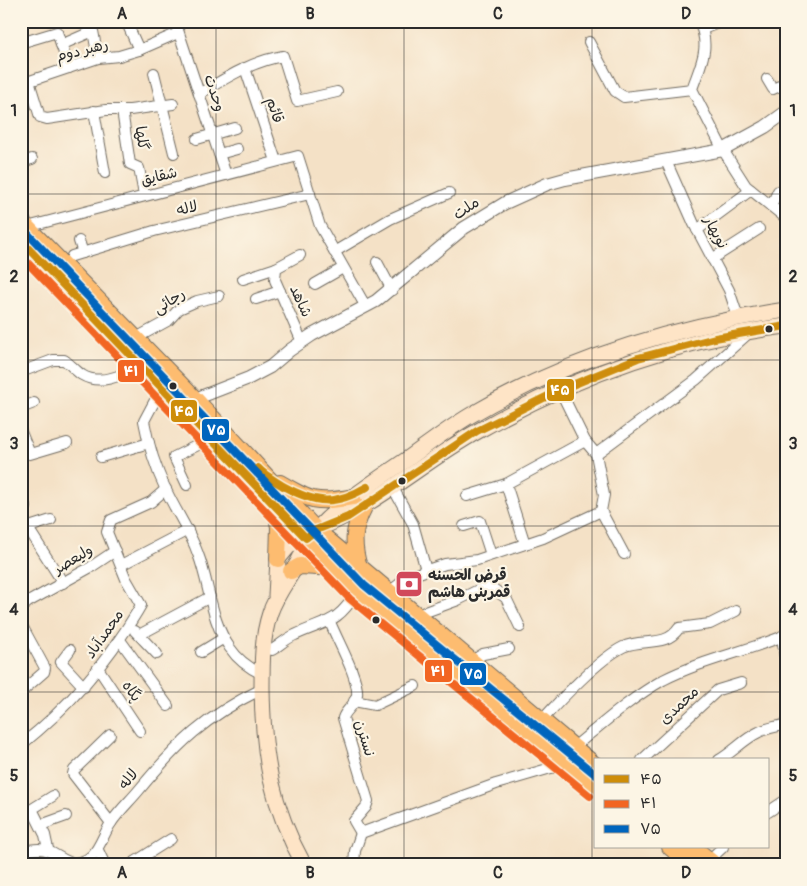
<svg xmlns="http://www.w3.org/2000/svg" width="807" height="886" font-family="Pangolin,'Playpen Sans Arabic',sans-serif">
<rect width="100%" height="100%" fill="#fcf5e5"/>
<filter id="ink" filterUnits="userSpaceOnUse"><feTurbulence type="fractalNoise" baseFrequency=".02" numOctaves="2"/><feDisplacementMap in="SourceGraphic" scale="10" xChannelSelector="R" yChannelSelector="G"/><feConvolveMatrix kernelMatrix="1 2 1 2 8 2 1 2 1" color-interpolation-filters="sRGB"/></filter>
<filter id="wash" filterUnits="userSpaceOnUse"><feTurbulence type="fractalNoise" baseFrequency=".0096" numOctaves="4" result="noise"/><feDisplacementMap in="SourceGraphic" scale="20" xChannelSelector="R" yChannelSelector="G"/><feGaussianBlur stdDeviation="1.12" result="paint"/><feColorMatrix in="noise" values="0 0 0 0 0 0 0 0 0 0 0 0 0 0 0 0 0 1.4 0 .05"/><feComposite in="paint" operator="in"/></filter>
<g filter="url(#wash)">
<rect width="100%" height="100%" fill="#f4e1c6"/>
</g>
<g filter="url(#ink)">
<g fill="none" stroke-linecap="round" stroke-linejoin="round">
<defs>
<g id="minor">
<path d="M 126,21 L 139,50"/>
<path d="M 175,21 L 226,175"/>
<path d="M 699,21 C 711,48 701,63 692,89 L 723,150 L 746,186 L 786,218"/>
<path d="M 703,29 L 723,21"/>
<path d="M 27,41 L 57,32 L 69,68"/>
<path d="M 589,42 L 615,91 L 624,97 L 692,89"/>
<path d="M 61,45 L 93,31 L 98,58"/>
<path d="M 245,68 L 276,161"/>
<path d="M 785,71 L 786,71"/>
<path d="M 154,73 L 174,153"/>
<path d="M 767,79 L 773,89 L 786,83"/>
<path d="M 29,81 L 40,117 L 47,119 L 106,110 L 130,110 L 173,104"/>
<path d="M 21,84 L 98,58 L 119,56 L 139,50 L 178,33"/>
<path d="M 199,94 C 226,78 252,61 283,56 L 297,101 L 337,92"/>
<path d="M 122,110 L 130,164 L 139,168 L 144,195"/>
<path d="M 94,111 L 105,173"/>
<path d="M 197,139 L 235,128"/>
<path d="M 219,154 L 237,149"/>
<path d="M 666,161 L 694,224 L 729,290 L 738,317"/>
<path d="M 21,162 L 32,159"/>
<path d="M 771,206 L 778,191 L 786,188"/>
<path d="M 27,227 L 298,156 L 320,226 L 366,307"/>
<path d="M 697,230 L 751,190"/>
<path d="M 79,241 L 83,253"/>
<path d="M 334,252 L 390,219 L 449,193"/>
<path d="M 300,255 L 276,268 L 275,280 L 302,342"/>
<path d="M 72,256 L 154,231 L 310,194"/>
<path d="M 712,259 L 759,229"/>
<path d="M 377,262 L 392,290"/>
<path d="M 243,279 L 276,268"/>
<path d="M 315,284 L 343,268"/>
<path d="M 256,299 L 280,291"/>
<path d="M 136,338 L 169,320 L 179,309 L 197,301 L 219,296"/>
<path d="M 21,372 L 53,360 L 64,360 C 70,364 76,371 82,375 C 100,386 122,375 140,367"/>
<path d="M 161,389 L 144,421 C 148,443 156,469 166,490 C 176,512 190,531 198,554 C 210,585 210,620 230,648 C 238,660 249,668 262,674"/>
<path d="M 21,408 L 34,403"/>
<path d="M 21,432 L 30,454 L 67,443"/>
<path d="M 596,454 L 696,380 L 750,332"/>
<path d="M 101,457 L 149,443"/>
<path d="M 506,484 L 525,544"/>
<path d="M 187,485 L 174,457 L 210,439"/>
<path d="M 393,488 L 413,524 L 426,570"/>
<path d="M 467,496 L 506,484 L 585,441"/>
<path d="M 21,511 L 26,507"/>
<path d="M 601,511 L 624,554"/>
<path d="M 21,517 L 63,583"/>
<path d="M 464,526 L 480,521 L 491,555"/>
<path d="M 29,527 L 51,520"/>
<path d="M 121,565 L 188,530"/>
<path d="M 389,592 L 410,576 L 445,564 L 477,560 L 543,538 L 601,511 L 604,495 L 596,454 L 585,441 L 560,390"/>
<path d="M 21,608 L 28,602 L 91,567 L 115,551"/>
<path d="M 417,615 L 458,600 L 488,585 L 506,598 L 520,627"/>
<path d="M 330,622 C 337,640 359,678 357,695 C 355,706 346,709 343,718 L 368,801 L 366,807 L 354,821 L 361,833"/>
<path d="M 21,624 L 45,668 L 44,672 L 21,692"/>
<path d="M 135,631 L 157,654"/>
<path d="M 139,635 L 210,597"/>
<path d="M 782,636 L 786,665"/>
<path d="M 120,640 L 168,706"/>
<path d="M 70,650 L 61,662 L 84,687"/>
<path d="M 272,650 C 280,645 287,638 295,635 C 327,620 336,625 357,592"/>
<path d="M 201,652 L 224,638"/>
<path d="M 472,661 L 483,654 L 509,649"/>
<path d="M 98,668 L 140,731"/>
<path d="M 354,701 L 375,705 L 415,686"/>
<path d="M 542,720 C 560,700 599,659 623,647 C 642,638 666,648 679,628 L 710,624 L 736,611"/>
<path d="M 110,735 L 74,770 L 73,774 L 111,823"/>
<path d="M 21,745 C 69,707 106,664 137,612 L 141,605 L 126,579 L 107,532 L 111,520 L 151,502 L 166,489"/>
<path d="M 574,747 C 602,724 631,698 663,680 C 702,660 745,652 786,635"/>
<path d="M 642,760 L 718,690 L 741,683"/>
<path d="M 719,760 C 733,752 744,739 759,732 C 767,728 776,727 783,725"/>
<path d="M 768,812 L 786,800"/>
<path d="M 41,825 L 66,816"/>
<path d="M 361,833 L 496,784 L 551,768 L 570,767"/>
<path d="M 48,849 L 45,835 L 32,809 L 53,796"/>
<path d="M 98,850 L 105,865"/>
<path d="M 21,852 C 50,844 49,854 71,863 C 98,863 99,841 111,823 C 119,811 130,801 139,790 C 178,743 206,716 262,689"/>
<path d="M 709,860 L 723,847"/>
<path d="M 130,865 L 171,839"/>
<path d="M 354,865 L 355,851 L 361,833"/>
</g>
<path id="tertiary" d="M 195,399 L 249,378 L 270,367 L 290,350 L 312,335 L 376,301 L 464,228 L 505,203 L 547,184 L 565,179 L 723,150 L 765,127 L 786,112"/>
<g id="secondary">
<path d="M 320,528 C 378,504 424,461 478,431 C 573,377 677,339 786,326"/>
<path d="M 316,530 C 342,502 374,482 406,460 C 427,445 449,428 471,415 C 567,359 677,326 786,310"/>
<path d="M 276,596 L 278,559 L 294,540 L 306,538 C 304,563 279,586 270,613 C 262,637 262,663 262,688 C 263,756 271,805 304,865"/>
</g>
<g id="primary">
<path d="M 21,221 L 195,399 L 316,530 L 596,766"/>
<path d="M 21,241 L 357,592 L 596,788"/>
<path d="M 280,483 C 311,501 316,504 353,497"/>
<path d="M 275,506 L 279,527 L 278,559"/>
<path d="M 359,567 C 352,544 353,528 364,507"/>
<path d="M 291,571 L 300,566 L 335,568"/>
<path d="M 670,847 L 692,865"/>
<path d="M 693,847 L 715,865"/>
</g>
</defs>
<use href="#minor" stroke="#716b61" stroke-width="12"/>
<use href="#tertiary" stroke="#716b61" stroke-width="14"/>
<use href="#secondary" stroke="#716b61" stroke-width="17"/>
<use href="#primary" stroke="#716b61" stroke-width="18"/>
<use href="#minor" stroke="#fff" stroke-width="10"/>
<use href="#tertiary" stroke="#fff" stroke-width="12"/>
<use href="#secondary" stroke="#fee4c6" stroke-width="15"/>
<use href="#primary" stroke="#fdbc70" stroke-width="16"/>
<defs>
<g id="bus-1">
<path d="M 21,241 L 306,538 L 316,530 L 348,517 L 477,431 L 560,390 L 638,358 L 715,338 L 786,326"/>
<path d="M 258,468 C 265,476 274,480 283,486 C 316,504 335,506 367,487"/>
</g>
<path id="bus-2" d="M 21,256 L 350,599 L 590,796"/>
<path id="bus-3" d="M 28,234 L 364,585 L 596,775"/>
</defs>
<use href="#bus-1" stroke="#fcf5e5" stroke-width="11"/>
<use href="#bus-2" stroke="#fcf5e5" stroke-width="11"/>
<use href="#bus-3" stroke="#fcf5e5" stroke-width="11"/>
<use href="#bus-1" stroke="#ce8d09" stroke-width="8"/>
<use href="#bus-2" stroke="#f26522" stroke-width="8"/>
<use href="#bus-3" stroke="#0065bd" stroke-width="8"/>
</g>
</g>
<path fill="none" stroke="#2b2b2b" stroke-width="1" stroke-opacity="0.55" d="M 216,21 L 216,865M 404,21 L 404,865M 592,21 L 592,865M 21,194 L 786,194M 21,360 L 786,360M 21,526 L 786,526M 21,692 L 786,692"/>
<defs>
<symbol id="bank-square" viewBox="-11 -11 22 22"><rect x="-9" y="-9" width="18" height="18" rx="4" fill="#d1495b" stroke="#fcf5e5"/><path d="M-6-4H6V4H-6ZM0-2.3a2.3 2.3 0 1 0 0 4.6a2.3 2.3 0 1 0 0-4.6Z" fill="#fff"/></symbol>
</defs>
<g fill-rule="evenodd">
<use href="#bank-square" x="393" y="568" width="32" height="32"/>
</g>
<g fill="#2b2b2b" stroke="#fcf5e5" stroke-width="2">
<circle cx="769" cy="329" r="4.5"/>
<circle cx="173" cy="386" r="4.5"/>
<circle cx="402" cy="481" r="4.5"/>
<circle cx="376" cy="620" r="4.5"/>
</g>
<g text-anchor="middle" stroke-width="4.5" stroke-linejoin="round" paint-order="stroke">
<g font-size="15" fill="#2b2b2b" stroke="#fcf5e5">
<text transform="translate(82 50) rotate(-14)" y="5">رهبر دوم</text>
<text transform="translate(215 93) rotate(72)" y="5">وحدت</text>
<text transform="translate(275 110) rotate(72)" y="5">قائم</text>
<text transform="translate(142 138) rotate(82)" y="5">گلها</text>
<text transform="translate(159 176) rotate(-14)" y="5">شقایق</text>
<text transform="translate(187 208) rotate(-13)" y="5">لاله</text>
<text transform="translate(466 208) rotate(-34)" y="5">ملت</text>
<text transform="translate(716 232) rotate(62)" y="5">نوبهار</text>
<text transform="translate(169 301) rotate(-32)" y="5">رجائی</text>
<text transform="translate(301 301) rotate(66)" y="5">شاهد</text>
<text transform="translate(73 559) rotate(-31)" y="5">ولیعصر</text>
<text transform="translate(104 634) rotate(-55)" y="5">محمدآباد</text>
<text transform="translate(132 691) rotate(56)" y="5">پگاه</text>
<text transform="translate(679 705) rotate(-43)" y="5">محمدی</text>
<text transform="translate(365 738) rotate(73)" y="5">نسترن</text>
<text transform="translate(128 779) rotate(-50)" y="5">لاله</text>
</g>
<g font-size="15" font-weight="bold" fill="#2b2b2b" stroke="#fcf5e5" text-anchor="start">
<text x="428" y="580">قرض الحسنه<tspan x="428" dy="17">قمربنی هاشم</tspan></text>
</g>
</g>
<g stroke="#fcf5e5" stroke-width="2">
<rect x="117" y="359" width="28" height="24" rx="5" fill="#f26522"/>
<rect x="546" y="378" width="29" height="24" rx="5" fill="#ce8d09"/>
<rect x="170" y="399" width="28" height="24" rx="5" fill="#ce8d09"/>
<rect x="201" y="418" width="29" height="24" rx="5" fill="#0065bd"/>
<rect x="424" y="659" width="29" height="24" rx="5" fill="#f26522"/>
<rect x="459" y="662" width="28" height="24" rx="5" fill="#0065bd"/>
</g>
<g font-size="14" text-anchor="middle" font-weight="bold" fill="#fff">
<text x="131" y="376">۴۱</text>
<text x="560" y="395">۴۵</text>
<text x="184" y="416">۴۵</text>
<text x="216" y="435">۷۵</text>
<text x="438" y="676">۴۱</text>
<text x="473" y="679">۷۵</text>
</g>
<rect width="807" height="886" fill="none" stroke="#fcf5e5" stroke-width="55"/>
<rect x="594" y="758" width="175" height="90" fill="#fcf5e5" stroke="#a8a49b"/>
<rect x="604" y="775" width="25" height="8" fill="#ce8d09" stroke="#a8a49b"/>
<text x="640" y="784" font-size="15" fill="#2b2b2b">۴۵</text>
<rect x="604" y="800" width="25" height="8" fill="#f26522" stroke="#a8a49b"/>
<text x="640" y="808" font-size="15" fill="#2b2b2b">۴۱</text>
<rect x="604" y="825" width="25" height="8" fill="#0065bd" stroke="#a8a49b"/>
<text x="640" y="834" font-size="15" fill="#2b2b2b">۷۵</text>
<rect x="28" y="28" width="752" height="830" fill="none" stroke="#2b2b2b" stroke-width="2"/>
<g font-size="16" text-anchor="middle" font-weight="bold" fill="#2b2b2b">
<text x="122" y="19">A</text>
<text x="310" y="19">B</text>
<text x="498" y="19">C</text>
<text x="686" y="19">D</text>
<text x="14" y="116">1</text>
<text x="793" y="116">1</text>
<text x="14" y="282">2</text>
<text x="793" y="282">2</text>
<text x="14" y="449">3</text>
<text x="793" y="449">3</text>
<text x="14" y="615">4</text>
<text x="793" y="615">4</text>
<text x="14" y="781">5</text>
<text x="793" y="781">5</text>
<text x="122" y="878">A</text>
<text x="310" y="878">B</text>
<text x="498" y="878">C</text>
<text x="686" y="878">D</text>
</g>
</svg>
